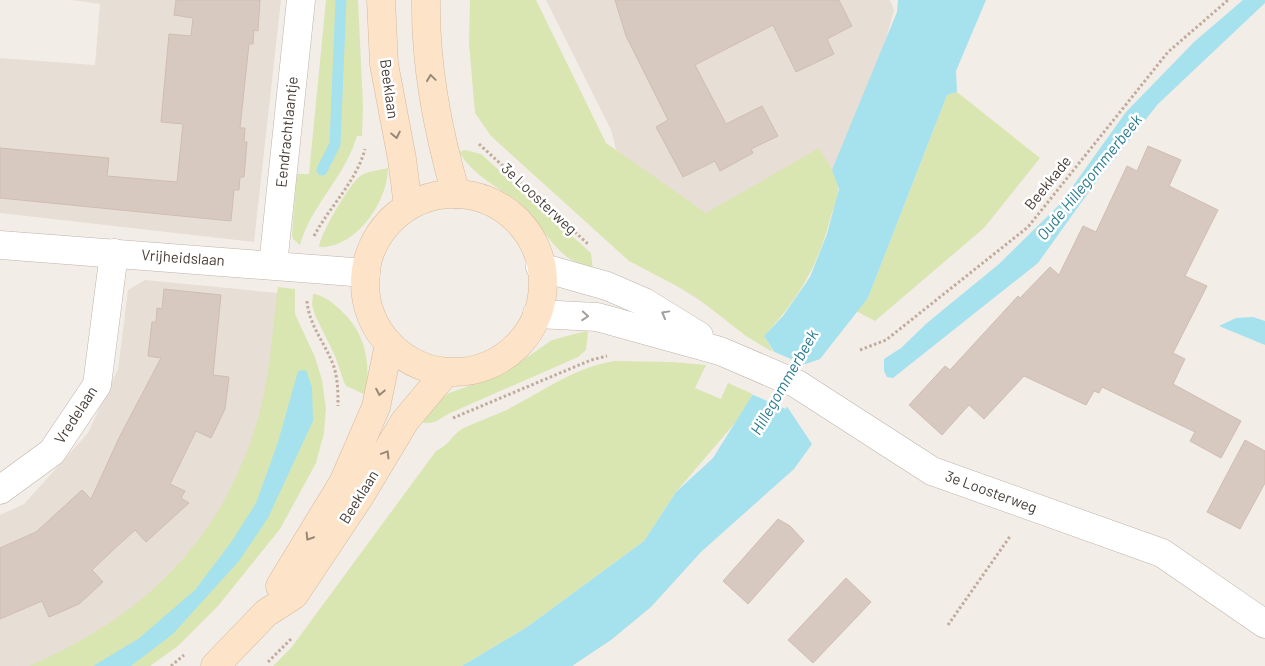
<svg xmlns="http://www.w3.org/2000/svg" width="1265" height="666" font-family="Barlow,sans-serif">
<rect width="100%" height="100%" fill="#f3ede8"/>
<g fill="#e7ded6">
<path d="M 72,0 L 281,0 L 254,242 L 0,213 L 0,58 L 95,65 L 100,4 Z"/>
<path d="M 546,0 L 890,0 L 894,10 L 878,68 L 760,339 L 647,267 L 611,130 Z"/>
<path d="M 145,280 L 288,294 L 262,437 L 185,577 L 60,666 L 0,666 L 0,515 L 24,504 L 88,433 L 118,369 L 128,290 Z"/>
</g>
<g fill="#dae6b2">
<path d="M 326,0 L 358,0 L 363,105 L 362,136 L 357,136 C 345,177 311,205 300,245 L 293,239 L 292,234 L 297,174 L 309,174 Z"/>
<path d="M 470,0 L 536,0 L 606,143 L 706,213 L 819,148 C 825,159 839,176 838,190 C 838,198 834,208 831,216 C 819,264 798,300 764,336 L 774,353 L 746,336 L 692,294 L 629,261 L 491,136 L 475,113 L 469,43 Z"/>
<path d="M 957,92 L 1040,158 L 984,228 L 875,321 L 856,311 L 868,298 L 947,95 Z"/>
<path d="M 465,150 L 481,154 L 591,253 L 593,269 C 566,262 554,246 538,224 C 533,218 529,211 523,206 C 499,186 477,180 459,152 Z"/>
<path d="M 388,168 C 388,201 356,249 319,247 C 321,232 348,187 359,177 C 366,171 380,170 388,168 Z"/>
<path d="M 278,287 L 295,289 L 295,314 L 315,357 L 322,380 L 326,409 L 324,433 L 316,463 L 280,529 L 218,606 L 178,646 L 150,666 L 29,666 C 143,617 220,543 257,422 C 270,379 272,331 278,287 Z"/>
<path d="M 313,294 C 322,295 331,301 337,307 C 365,330 371,360 366,395 L 346,386 L 344,382 L 335,356 L 315,315 L 312,305 Z"/>
<path d="M 586,331 L 588,332 L 586,350 L 578,357 L 448,414 C 437,421 431,426 418,421 L 437,401 L 449,393 L 503,374 L 552,340 Z"/>
<path d="M 615,361 L 673,362 L 706,365 L 695,388 L 721,399 L 728,383 L 753,394 L 740,417 L 676,492 L 644,541 L 527,627 L 462,666 L 273,666 L 291,648 L 436,451 C 448,446 452,435 462,429 C 479,420 498,415 514,406 C 548,388 576,367 615,361 Z"/>
</g>
<g fill="#a6e1ee">
<path d="M 898,0 L 986,0 L 956,71 L 957,92 L 947,95 L 868,298 L 820,359 L 797,367 L 784,402 L 812,444 L 794,469 L 701,552 L 651,607 L 611,640 L 572,666 L 462,666 L 527,627 L 644,541 L 676,492 L 713,458 L 753,394 L 761,393 L 778,358 L 764,336 L 783,316 L 810,277 L 827,234 L 839,189 L 832,170 L 897,12 Z"/>
<path d="M 1243,0 L 1265,0 L 1265,3 L 1158,104 L 1096,182 L 1038,263 L 893,378 L 887,377 L 884,371 L 884,359 L 901,348 L 927,323 L 999,264 L 1060,204 L 1126,112 L 1194,42 Z"/>
<path d="M 1253,317 L 1265,321 L 1265,345 L 1219,326 L 1236,318 Z"/>
<path d="M 306,370 L 312,387 L 313,421 L 268,518 L 239,561 L 173,634 L 131,666 L 93,666 L 138,639 L 195,590 L 232,541 L 256,503 L 278,442 L 298,371 Z"/>
</g>
<path fill="#f3ede8" d="M 770,350 L 805,365 L 799,368 L 786,409 L 751,394 L 760,391 L 775,358 Z"/>
<g fill="none" stroke-linecap="round" stroke-linejoin="round">
<path stroke="#a6e1ee" stroke-width="11" d="M 322,170 L 335,144 L 341,0"/>
</g>
<g fill="#d8c9c0" stroke="#cfbdb1">
<path d="M 176,0 L 260,0 L 258,31 L 254,30 L 253,44 L 249,44 L 240,128 L 245,128 L 244,142 L 247,142 L 244,177 L 240,177 L 239,190 L 234,190 L 231,221 L 0,198 L 0,148 L 109,158 L 107,176 L 177,182 L 183,124 L 161,122 L 169,34 L 191,36 L 193,18 L 174,15 Z"/>
<path d="M 615,0 L 839,0 L 852,26 L 827,39 L 834,54 L 796,72 L 773,25 L 695,65 L 726,124 L 762,106 L 778,136 L 751,149 L 753,153 L 720,171 L 715,161 L 683,177 L 656,127 L 668,120 L 626,36 Z"/>
<path d="M 1148,146 L 1181,160 L 1169,186 L 1218,210 L 1185,276 L 1207,286 L 1173,353 L 1185,359 L 1173,384 L 1241,421 L 1221,458 L 1190,441 L 1195,432 L 1102,387 L 1099,393 L 1094,391 L 1086,405 L 1024,376 L 984,419 L 969,405 L 942,435 L 909,405 L 945,366 L 950,370 L 1018,296 L 1020,298 L 1050,267 L 1059,275 L 1083,226 L 1096,232 L 1127,166 L 1137,171 Z"/>
<path d="M 164,289 L 221,295 L 213,375 L 229,377 L 225,409 L 211,438 L 196,431 L 170,484 L 185,491 L 181,498 L 189,503 L 146,542 L 135,530 L 113,550 L 92,570 L 103,582 L 79,604 L 49,617 L 42,601 L 0,619 L 0,548 L 36,532 L 82,490 L 91,499 L 120,436 L 161,358 L 148,356 L 152,322 L 156,322 L 157,308 L 162,309 Z"/>
<path d="M 1245,440 L 1265,451 L 1265,483 L 1240,529 L 1207,512 Z"/>
<path d="M 778,519 L 790,526 L 804,541 L 748,604 L 723,581 Z"/>
<path d="M 846,578 L 871,602 L 813,663 L 788,640 Z"/>
</g>
<g fill="none" stroke-linecap="round" stroke-linejoin="round">
<defs>
<g id="street">
<path d="M 0,245 L 366,273"/>
<path d="M 273,265 L 301,0"/>
<path d="M 540,267 L 607,286 L 644,302 L 699,336"/>
<path d="M 537,314 L 597,317 L 720,351 L 797,384 L 932,471 L 1162,553 L 1265,624"/>
<path d="M 0,490 L 52,452 L 97,385 L 114,253"/>
</g>
<g id="secondary">
<path d="M 381,0 L 384,64 L 402,159 L 408,206"/>
<path d="M 426,0 C 425,65 438,132 456,194"/>
<circle cx="454" cy="283" r="89"/>
<path d="M 280,586 L 343,483 L 376,407 L 389,344"/>
<path d="M 215,666 L 266,613 L 294,595 L 360,496 L 405,421 L 445,373"/>
</g>
</defs>
<use href="#street" stroke="#bfb3aa" stroke-width="29"/>
<use href="#secondary" stroke="#d5b99b" stroke-width="29"/>
<g stroke="#c0ab9c" stroke-width="3" stroke-dasharray="2.5 2.5" stroke-linecap="butt">
<path d="M 479,144 L 588,244"/>
<path d="M 314,236 C 330,206 356,182 365,149"/>
<path d="M 307,301 C 309,326 326,344 334,367 C 338,380 338,393 338,406"/>
<path d="M 860,350 L 886,340 L 1028,227 L 1168,52 L 1228,0"/>
<path d="M 453,418 L 591,360 L 607,356"/>
<path d="M 948,625 L 1011,535"/>
<path d="M 268,662 L 292,638"/>
<path d="M 171,666 L 184,655"/>
</g>
<use href="#street" stroke="#fff" stroke-width="28"/>
<use href="#secondary" stroke="#fde4c8" stroke-width="28"/>
</g>
<defs><path id="oneway-chevron" d="M-2-3.5L2.5 0L-2 3.5" fill="none" stroke-width="1.6" stroke-linecap="round" stroke-linejoin="round" transform="scale(1.25)"/></defs>
<g stroke="#988878">
<use href="#oneway-chevron" transform="translate(431 78) rotate(-98)"/>
<use href="#oneway-chevron" transform="translate(396 135) rotate(78)"/>
<use href="#oneway-chevron" transform="translate(380 392) rotate(101)"/>
<use href="#oneway-chevron" transform="translate(386 454) rotate(-59)"/>
<use href="#oneway-chevron" transform="translate(309 537) rotate(122)"/>
</g>
<g stroke="#a29e9b">
<use href="#oneway-chevron" transform="translate(665 314) rotate(-151)"/>
<use href="#oneway-chevron" transform="translate(585 316) rotate(4)"/>
</g>
<g text-anchor="middle" stroke-width="5" stroke-linejoin="round" paint-order="stroke">
<g font-size="15" fill="#463d37" stroke="#fff">
<text transform="translate(389 89) rotate(82)" y="5">Beeklaan</text>
<text transform="translate(287 132) rotate(-84)" y="5">Eendrachtlaantje</text>
<text transform="translate(1048 183) rotate(-51)" y="5">Beekkade</text>
<text transform="translate(539 199) rotate(43)" y="5">3e Loosterweg</text>
<text transform="translate(183 258) rotate(4)" y="5">Vrijheidslaan</text>
<text transform="translate(76 415) rotate(-57)" y="5">Vredelaan</text>
<text transform="translate(991 492) rotate(20)" y="5">3e Loosterweg</text>
<text transform="translate(359 497) rotate(-58)" y="5">Beeklaan</text>
</g>
<g font-size="16" font-style="italic" fill="#2b7c90" stroke="#fff">
<text transform="translate(1089 177) rotate(-51)" y="6">Oude Hillegommerbeek</text>
<text transform="translate(784 382) rotate(-60)" y="6">Hillegommerbeek</text>
</g>
</g>
</svg>
